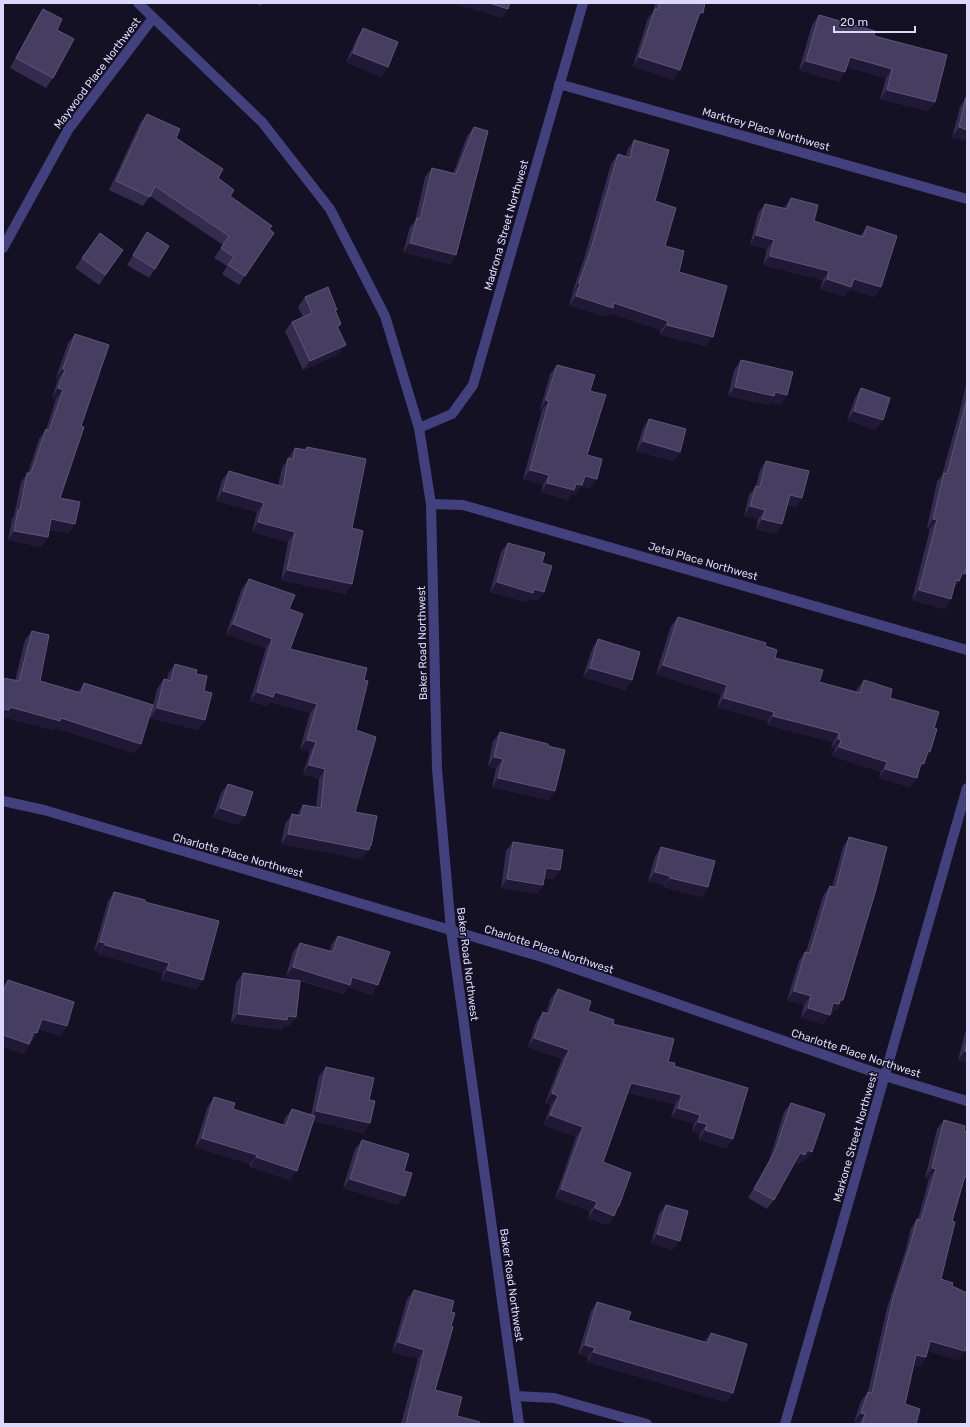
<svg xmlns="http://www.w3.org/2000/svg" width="970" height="1427" font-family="Rubik,sans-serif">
<rect width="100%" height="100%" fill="#141124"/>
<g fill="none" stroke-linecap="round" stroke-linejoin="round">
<g stroke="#43417d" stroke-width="10">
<path d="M 559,84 L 967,199"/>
<path d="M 3,248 L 68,130 L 153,18"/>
<path d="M 419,428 L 452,414 L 473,385 L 583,3"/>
<path d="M 431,504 L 463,505 L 967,650"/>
<path d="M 3,801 L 44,810 L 545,958 L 885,1076 L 967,1101"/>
<path d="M 515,1396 L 554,1398 L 647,1424"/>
<path d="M 785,1424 L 967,788"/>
</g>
<path stroke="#43417d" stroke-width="10" d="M 138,3 L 262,122 L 330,209 L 385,316 L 419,428 L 431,504 L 437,769 L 451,930 L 519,1424"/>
</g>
<g fill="#332c4f">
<path d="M 254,3 L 263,3 L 261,6 Z"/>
<path d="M 655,3 L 705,3 L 696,22 L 680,70 L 673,80 L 633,66 L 648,18 L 653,12 Z"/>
<path d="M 43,9 L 57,30 L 53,78 L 46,88 L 10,68 L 37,18 Z"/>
<path d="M 819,15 L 874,36 L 935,102 L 928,111 L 880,99 L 886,78 L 847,67 L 839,82 L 799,70 L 812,25 Z"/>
<path d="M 363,28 L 381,77 L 346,62 L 357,38 Z"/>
<path d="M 966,97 L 967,98 L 967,141 L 952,137 L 960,107 Z"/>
<path d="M 147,114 L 176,138 L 218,178 L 230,196 L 272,226 L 269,229 L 274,233 L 239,285 L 222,274 L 227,266 L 214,258 L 223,245 L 150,196 L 143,206 L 109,190 L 140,123 Z"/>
<path d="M 474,127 L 456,255 L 450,264 L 403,252 L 410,227 L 415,221 L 425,177 L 432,168 L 453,174 L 467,136 Z"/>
<path d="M 634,140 L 655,201 L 665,246 L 679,272 L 706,346 L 660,335 L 661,330 L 609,313 L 606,317 L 569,305 L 573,293 L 572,293 L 584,259 L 611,164 L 618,154 L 626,156 L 628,149 Z"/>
<path d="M 791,198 L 814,221 L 860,236 L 867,226 L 881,287 L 874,297 L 850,289 L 844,296 L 820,289 L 823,280 L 763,265 L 767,249 L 750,245 L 758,213 L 765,204 L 784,208 Z"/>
<path d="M 147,232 L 155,269 L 149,278 L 127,265 Z"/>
<path d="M 100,233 L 123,250 L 99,285 L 75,268 Z"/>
<path d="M 305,297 L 336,312 L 341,324 L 338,328 L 339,354 L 303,370 L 285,331 L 292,322 L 303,317 L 298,307 Z"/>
<path d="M 75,334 L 81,426 L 60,498 L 75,524 L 69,533 L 49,530 L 48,537 L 41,547 L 8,540 L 12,519 L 14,516 L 21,482 L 28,473 L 39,439 L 46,429 L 46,430 L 56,399 L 52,398 L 58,379 L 56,378 L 68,343 Z"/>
<path d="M 741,360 L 781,405 L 770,402 L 768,405 L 728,396 L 734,370 Z"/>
<path d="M 557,365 L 590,391 L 587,455 L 590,488 L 581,486 L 575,495 L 572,494 L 567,500 L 541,492 L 543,485 L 523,479 L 542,410 L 540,410 L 550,374 Z"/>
<path d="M 967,381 L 967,565 L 965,574 L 954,588 L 951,599 L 945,609 L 912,600 L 930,529 L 927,528 L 937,482 L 942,475 L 959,414 Z"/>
<path d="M 861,388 L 876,430 L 847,420 L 855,398 Z"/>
<path d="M 649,419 L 680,452 L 673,461 L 636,451 L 643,428 Z"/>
<path d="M 307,447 L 352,528 L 352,584 L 345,594 L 281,580 L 288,542 L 252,532 L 257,512 L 216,501 L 222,480 L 229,471 L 278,485 L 282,468 L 295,448 L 304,450 Z"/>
<path d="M 766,461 L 802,498 L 796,507 L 787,505 L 776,534 L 756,529 L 758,519 L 744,516 L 749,495 L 756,486 L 760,470 Z"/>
<path d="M 508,543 L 542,563 L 538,601 L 529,599 L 526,602 L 490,592 L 501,552 Z"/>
<path d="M 249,579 L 289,609 L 290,649 L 364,680 L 356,730 L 355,812 L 371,846 L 362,859 L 281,844 L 285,824 L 292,814 L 297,815 L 303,805 L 316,807 L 319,779 L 303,774 L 310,752 L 300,749 L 310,713 L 270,702 L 266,706 L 250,701 L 266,648 L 226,634 L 242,588 Z"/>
<path d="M 678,617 L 765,646 L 775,658 L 819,682 L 856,692 L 857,689 L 864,680 L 934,728 L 930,752 L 926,758 L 910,787 L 879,778 L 881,772 L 832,756 L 835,749 L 831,748 L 833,742 L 767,725 L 768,721 L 717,707 L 721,695 L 656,674 L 671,626 Z"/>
<path d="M 32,631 L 40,681 L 78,692 L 84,683 L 141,744 L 134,753 L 55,728 L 53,730 L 4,717 L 3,719 L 3,678 L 15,681 L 25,640 Z"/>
<path d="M 598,639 L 632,680 L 625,690 L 583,677 L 592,649 Z"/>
<path d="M 175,664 L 196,674 L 204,691 L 205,720 L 198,730 L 150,718 L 157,689 L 164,679 L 167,680 L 168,674 Z"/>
<path d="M 500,732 L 548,746 L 555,791 L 548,800 L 492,787 L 496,768 L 488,766 L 493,741 Z"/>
<path d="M 228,784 L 238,825 L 213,817 L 221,793 Z"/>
<path d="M 849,837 L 843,1000 L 837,1010 L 835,1009 L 832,1014 L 830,1013 L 823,1024 L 801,1018 L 804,1005 L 787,1000 L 799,961 L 805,952 L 806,952 L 823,896 L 830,886 L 832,887 L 843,847 Z"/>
<path d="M 513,842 L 554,879 L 544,878 L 543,885 L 537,894 L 501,888 L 506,851 Z"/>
<path d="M 661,847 L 702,897 L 663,887 L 664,885 L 648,881 L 655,857 Z"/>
<path d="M 114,892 L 145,902 L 197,989 L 161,980 L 163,973 L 98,954 L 99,952 L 94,951 L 108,901 Z"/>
<path d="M 338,936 L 372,995 L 348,987 L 344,994 L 300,981 L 296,1017 L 289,1026 L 284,1026 L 281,1030 L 231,1023 L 236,983 L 243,973 L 300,981 L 286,976 L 293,952 L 300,943 L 330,951 L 331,945 Z"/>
<path d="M 8,980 L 61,1036 L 38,1029 L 37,1033 L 23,1054 L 3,1047 L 3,987 Z"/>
<path d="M 558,989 L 588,1011 L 613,1024 L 674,1066 L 733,1139 L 726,1148 L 699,1140 L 700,1134 L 692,1131 L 694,1124 L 671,1117 L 675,1104 L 628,1093 L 603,1162 L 619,1206 L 608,1225 L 588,1218 L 590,1211 L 555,1198 L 576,1137 L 544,1125 L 551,1105 L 545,1103 L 562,1059 L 528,1047 L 536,1022 L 543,1012 L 546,1013 L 551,998 Z"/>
<path d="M 967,1030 L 967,1063 L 958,1060 L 965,1033 Z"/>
<path d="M 326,1067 L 369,1100 L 370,1123 L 363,1133 L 314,1121 L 290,1180 L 250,1167 L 250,1164 L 195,1147 L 208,1106 L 214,1097 L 233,1109 L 283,1125 L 285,1118 L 292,1109 L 311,1115 L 319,1076 Z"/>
<path d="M 791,1103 L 805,1161 L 802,1160 L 798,1164 L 794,1163 L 774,1200 L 767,1209 L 748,1198 L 769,1161 L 784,1112 Z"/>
<path d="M 944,1120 L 964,1131 L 964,1180 L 952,1221 L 941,1279 L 952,1286 L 965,1351 L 958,1360 L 928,1351 L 926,1357 L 920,1367 L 914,1365 L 905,1404 L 916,1424 L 859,1424 L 859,1423 L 854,1422 L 861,1401 L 868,1392 L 887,1308 L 905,1252 L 911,1228 L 917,1219 L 918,1219 L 929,1179 L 925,1178 L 937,1129 Z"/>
<path d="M 362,1140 L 404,1171 L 398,1205 L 343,1188 L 355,1149 Z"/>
<path d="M 666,1205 L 673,1250 L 651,1243 L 659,1214 Z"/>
<path d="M 414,1290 L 451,1312 L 451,1326 L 435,1390 L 457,1416 L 479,1424 L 401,1424 L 418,1359 L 392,1352 L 407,1299 Z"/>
<path d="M 597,1302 L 628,1320 L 704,1342 L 711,1333 L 733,1393 L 726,1402 L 587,1362 L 588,1357 L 578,1354 L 591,1311 Z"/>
</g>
<g fill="#1f1936">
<path d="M 451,3 L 489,3 L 508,9 L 502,18 Z"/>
<path d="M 700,12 L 703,13 L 696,22 Z"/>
<path d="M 353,53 L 388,67 L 381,77 L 346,62 Z"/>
<path d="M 639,57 L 680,70 L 673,80 L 633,66 Z"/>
<path d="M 850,57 L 892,69 L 886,78 L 843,66 Z"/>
<path d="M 806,61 L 845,72 L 839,82 L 799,70 Z"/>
<path d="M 887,90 L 935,102 L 928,111 L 880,99 Z"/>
<path d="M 959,127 L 967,130 L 967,141 L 952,137 Z"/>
<path d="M 756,235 L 774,240 L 767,249 L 750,245 Z"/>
<path d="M 410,243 L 456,255 L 450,264 L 403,252 Z"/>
<path d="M 770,256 L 829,271 L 823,280 L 763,265 Z"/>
<path d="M 827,279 L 854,279 L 881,287 L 874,297 L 850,289 L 844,296 L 820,289 Z"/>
<path d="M 579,283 L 580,284 L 573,293 L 572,293 Z"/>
<path d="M 576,296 L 614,303 L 668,321 L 661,330 L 609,313 L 606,317 L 569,305 Z"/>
<path d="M 667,325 L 713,337 L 706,346 L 660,335 Z"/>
<path d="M 346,345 L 339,354 L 303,370 L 310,361 Z"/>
<path d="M 63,369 L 65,370 L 58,379 L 56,378 Z"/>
<path d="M 735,387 L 775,392 L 787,395 L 781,405 L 770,402 L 768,405 L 728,396 Z"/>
<path d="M 58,388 L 63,390 L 56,399 L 52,398 Z"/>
<path d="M 546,400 L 549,401 L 542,410 L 540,410 Z"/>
<path d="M 854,411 L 883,420 L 876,430 L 847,420 Z"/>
<path d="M 643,441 L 680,452 L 673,461 L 636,451 Z"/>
<path d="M 530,470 L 549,475 L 543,485 L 523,479 Z"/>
<path d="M 585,476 L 597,479 L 590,488 L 581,486 L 575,495 L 572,494 L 567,500 L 541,492 L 547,483 L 576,484 Z"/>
<path d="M 223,491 L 264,503 L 257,512 L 216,501 Z"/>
<path d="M 790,495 L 802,498 L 796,507 L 783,504 Z"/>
<path d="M 750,506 L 765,510 L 758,519 L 744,516 Z"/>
<path d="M 51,519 L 75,524 L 69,533 L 45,529 Z"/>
<path d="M 762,519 L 782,524 L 776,534 L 756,529 Z"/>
<path d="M 933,519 L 937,520 L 930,529 L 927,528 Z"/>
<path d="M 258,522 L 295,532 L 288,542 L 252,532 Z"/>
<path d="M 14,531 L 48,537 L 41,547 L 8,540 Z"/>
<path d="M 287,570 L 352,584 L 345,594 L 281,580 Z"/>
<path d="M 962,573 L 965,574 L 953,590 L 950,589 Z"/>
<path d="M 497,582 L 534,589 L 544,592 L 538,601 L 529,599 L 526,602 L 490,592 Z"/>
<path d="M 919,590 L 951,599 L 945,609 L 912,600 Z"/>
<path d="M 233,624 L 272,639 L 266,648 L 226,634 Z"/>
<path d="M 663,665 L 727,685 L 721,695 L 656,674 Z"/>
<path d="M 590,668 L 632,680 L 625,690 L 583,677 Z"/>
<path d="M 257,692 L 275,692 L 317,704 L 310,713 L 270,702 L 266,706 L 250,701 Z"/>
<path d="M 724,698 L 774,712 L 768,721 L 717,707 Z"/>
<path d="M 10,707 L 61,718 L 141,744 L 134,753 L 55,728 L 53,730 L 4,717 L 3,719 L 3,709 Z"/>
<path d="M 157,708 L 205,720 L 198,730 L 150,718 Z"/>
<path d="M 773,716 L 839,733 L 833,742 L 767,725 Z"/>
<path d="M 838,739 L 841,740 L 835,749 L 831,748 Z"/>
<path d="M 307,740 L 316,742 L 310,752 L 300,749 Z"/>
<path d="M 839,747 L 887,762 L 881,772 L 832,756 Z"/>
<path d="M 928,751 L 930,752 L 924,761 Z"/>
<path d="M 494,757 L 503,759 L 496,768 L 488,766 Z"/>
<path d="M 921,763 L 924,764 L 918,773 Z"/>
<path d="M 309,765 L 325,769 L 319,779 L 303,774 Z"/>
<path d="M 885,769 L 917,778 L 910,787 L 879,778 Z"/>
<path d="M 498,778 L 555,791 L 548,800 L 492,787 Z"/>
<path d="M 220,808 L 245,816 L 238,825 L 213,817 Z"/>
<path d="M 288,834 L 370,845 L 371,846 L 362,859 L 281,844 Z"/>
<path d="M 546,868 L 560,870 L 554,879 L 539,877 Z"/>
<path d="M 655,872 L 670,876 L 664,885 L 648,881 Z"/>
<path d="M 670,878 L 708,887 L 702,897 L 663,887 Z"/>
<path d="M 507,879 L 543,885 L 537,894 L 501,888 Z"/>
<path d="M 100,942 L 105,943 L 99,952 L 94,951 Z"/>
<path d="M 105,945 L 169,963 L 163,973 L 98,954 Z"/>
<path d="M 293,967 L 352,977 L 378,985 L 372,995 L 348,987 L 344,994 L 286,976 Z"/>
<path d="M 167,970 L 203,980 L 197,989 L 161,980 Z"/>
<path d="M 794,991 L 811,996 L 804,1005 L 787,1000 Z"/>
<path d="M 840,1000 L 843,1000 L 837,1010 L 835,1009 L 832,1014 L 827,1012 L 833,1003 Z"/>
<path d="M 808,1008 L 830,1015 L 823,1024 L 801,1018 Z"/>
<path d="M 238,1014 L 288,1016 L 296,1017 L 289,1026 L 284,1026 L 281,1030 L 231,1023 Z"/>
<path d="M 42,1019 L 67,1026 L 61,1036 L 35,1028 Z"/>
<path d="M 34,1032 L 37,1033 L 30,1042 Z"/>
<path d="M 3,1035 L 29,1044 L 23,1054 L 3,1047 Z"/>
<path d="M 534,1038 L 569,1050 L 562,1059 L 528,1047 Z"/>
<path d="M 965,1051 L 967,1052 L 967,1063 L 958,1060 Z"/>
<path d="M 631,1083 L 682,1095 L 675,1104 L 625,1092 Z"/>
<path d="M 552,1093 L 558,1096 L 551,1105 L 545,1103 Z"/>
<path d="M 678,1108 L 700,1115 L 694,1124 L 671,1117 Z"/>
<path d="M 316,1111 L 370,1123 L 363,1133 L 309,1120 Z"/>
<path d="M 550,1115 L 583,1127 L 576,1137 L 544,1125 Z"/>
<path d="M 698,1122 L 707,1124 L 700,1134 L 692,1131 Z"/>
<path d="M 705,1130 L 733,1139 L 726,1148 L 699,1140 Z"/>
<path d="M 202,1138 L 257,1155 L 250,1164 L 195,1147 Z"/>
<path d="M 807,1150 L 812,1152 L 805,1161 L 802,1160 L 798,1164 L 793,1163 L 800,1153 Z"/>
<path d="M 256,1157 L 297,1171 L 290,1180 L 250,1167 Z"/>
<path d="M 932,1168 L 936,1169 L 929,1179 L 925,1178 Z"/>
<path d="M 350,1179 L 405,1196 L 398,1205 L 343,1188 Z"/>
<path d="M 561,1189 L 597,1202 L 590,1211 L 555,1198 Z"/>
<path d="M 595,1208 L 614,1216 L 608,1225 L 588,1218 Z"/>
<path d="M 657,1234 L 680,1241 L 673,1250 L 651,1243 Z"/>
<path d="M 930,1341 L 965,1351 L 958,1360 L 923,1350 Z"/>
<path d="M 398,1342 L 424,1350 L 418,1359 L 392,1352 Z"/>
<path d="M 585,1345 L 595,1348 L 588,1357 L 578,1354 Z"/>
<path d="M 593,1352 L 733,1393 L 726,1402 L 587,1362 Z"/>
<path d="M 916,1355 L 926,1357 L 920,1367 L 910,1364 Z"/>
<path d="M 861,1413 L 865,1414 L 859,1423 L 854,1422 Z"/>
</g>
<g fill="#453e61" stroke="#5d567a">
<path d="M 489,3 L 510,3 L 508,9 Z"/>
<path d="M 659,3 L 705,3 L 703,13 L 700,12 L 680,70 L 639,57 L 655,9 L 658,10 Z"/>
<path d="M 43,9 L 62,19 L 57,30 L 74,39 L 53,78 L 16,58 Z"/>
<path d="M 819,15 L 875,31 L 874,36 L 947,55 L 935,102 L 887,90 L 892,69 L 850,57 L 845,72 L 806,61 Z"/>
<path d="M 363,28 L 398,42 L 388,67 L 353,53 Z"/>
<path d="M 966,97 L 967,98 L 967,130 L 959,127 Z"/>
<path d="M 147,114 L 180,129 L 176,138 L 223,169 L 218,178 L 234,190 L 230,196 L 272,226 L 269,229 L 274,233 L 245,276 L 228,265 L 234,257 L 221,248 L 229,236 L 155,186 L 150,197 L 116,181 Z"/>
<path d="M 474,127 L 488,131 L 456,255 L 410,243 L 417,218 L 420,219 L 432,168 L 456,174 Z"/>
<path d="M 634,140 L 669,150 L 655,201 L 676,208 L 665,246 L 684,251 L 679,272 L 727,286 L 713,337 L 667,325 L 668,321 L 614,303 L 613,308 L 576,296 L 580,284 L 579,283 L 591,249 L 618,154 L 630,158 Z"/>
<path d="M 791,198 L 818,205 L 814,221 L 863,237 L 867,226 L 897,236 L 881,287 L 854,279 L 851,287 L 827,279 L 829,271 L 770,256 L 774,240 L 756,235 L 765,204 L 787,209 Z"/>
<path d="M 147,232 L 169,246 L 155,269 L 133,255 Z"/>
<path d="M 100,233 L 123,250 L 105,275 L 82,258 Z"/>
<path d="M 328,287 L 337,310 L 335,310 L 341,324 L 337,326 L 346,345 L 310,361 L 292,322 L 312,313 L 305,297 Z"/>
<path d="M 75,334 L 109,345 L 81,426 L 84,427 L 60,498 L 80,502 L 75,524 L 51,519 L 48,537 L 14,531 L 18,510 L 20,510 L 27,473 L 31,473 L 46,429 L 49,431 L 63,390 L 58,388 L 65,370 L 63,369 Z"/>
<path d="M 741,360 L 793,372 L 787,395 L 775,392 L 774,396 L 735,387 Z"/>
<path d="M 557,365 L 595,375 L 590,391 L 606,395 L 587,455 L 602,459 L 597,479 L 585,476 L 582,485 L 576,484 L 574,490 L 547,483 L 549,475 L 530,470 L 549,401 L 546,400 Z"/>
<path d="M 861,388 L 890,398 L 883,420 L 854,411 Z"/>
<path d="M 967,399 L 967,565 L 965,574 L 962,573 L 959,581 L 956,580 L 951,599 L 919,590 L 937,520 L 933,519 L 944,473 L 947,474 Z"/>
<path d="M 649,419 L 686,429 L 680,452 L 643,441 Z"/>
<path d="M 307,447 L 366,459 L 352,528 L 363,531 L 352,584 L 287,570 L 295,532 L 258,522 L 264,503 L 223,491 L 229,471 L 283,487 L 288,458 L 293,460 L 295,448 L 306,450 Z"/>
<path d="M 766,461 L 809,471 L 802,498 L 790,495 L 782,524 L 762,519 L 765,510 L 750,506 L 756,486 L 760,487 Z"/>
<path d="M 508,543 L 545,553 L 542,563 L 552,566 L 544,592 L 534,589 L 533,593 L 497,582 Z"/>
<path d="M 249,579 L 295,595 L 289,609 L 303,614 L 290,649 L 367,668 L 364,680 L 368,681 L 356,730 L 376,737 L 355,812 L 377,816 L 371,846 L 370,845 L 369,850 L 288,834 L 292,814 L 301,816 L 303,805 L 321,808 L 325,769 L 309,765 L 316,742 L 307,740 L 317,704 L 275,692 L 273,697 L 257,692 L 272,639 L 233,624 Z"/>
<path d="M 678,617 L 766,643 L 765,646 L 777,650 L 775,658 L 823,670 L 819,682 L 860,693 L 864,680 L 892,689 L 890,698 L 939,712 L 934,728 L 937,729 L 930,752 L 928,751 L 924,764 L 921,763 L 917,778 L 885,769 L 887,762 L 839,747 L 841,740 L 838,739 L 839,733 L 773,716 L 774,712 L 724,698 L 727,685 L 663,665 Z"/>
<path d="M 32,631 L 49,635 L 40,681 L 81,693 L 84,683 L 153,705 L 141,744 L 61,718 L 60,721 L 10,707 L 9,710 L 3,709 L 3,678 L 19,681 Z"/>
<path d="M 598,639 L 640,652 L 632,680 L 590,668 Z"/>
<path d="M 175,664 L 197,670 L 196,674 L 207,676 L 204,691 L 212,693 L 205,720 L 157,708 L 164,679 L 171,681 Z"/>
<path d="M 500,732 L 548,744 L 548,746 L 565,750 L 555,791 L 498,778 L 503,759 L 494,757 Z"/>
<path d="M 228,784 L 253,792 L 245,816 L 220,808 Z"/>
<path d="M 849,837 L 887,847 L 875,893 L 843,1000 L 840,1000 L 839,1004 L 833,1003 L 830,1015 L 808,1008 L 811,996 L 794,991 L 805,952 L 810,953 L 830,886 L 836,888 Z"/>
<path d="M 513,842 L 563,850 L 560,870 L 546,868 L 543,885 L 507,879 Z"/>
<path d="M 661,847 L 715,861 L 708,887 L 670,878 L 670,876 L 655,872 Z"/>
<path d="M 114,892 L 145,900 L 145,902 L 219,921 L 203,980 L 167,970 L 169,963 L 105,945 L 105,943 L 100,942 Z"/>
<path d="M 338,936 L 390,952 L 378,985 L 352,977 L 350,985 L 293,967 L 300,943 L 333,952 Z"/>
<path d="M 243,973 L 300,981 L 296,1017 L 288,1016 L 287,1020 L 238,1014 Z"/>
<path d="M 8,980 L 74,1002 L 67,1026 L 42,1019 L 37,1033 L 34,1032 L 29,1044 L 3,1035 L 3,993 Z"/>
<path d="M 558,989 L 591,1001 L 588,1011 L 614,1020 L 613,1024 L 674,1039 L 668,1062 L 675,1063 L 674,1066 L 748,1088 L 733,1139 L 705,1130 L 707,1124 L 698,1122 L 700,1115 L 678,1108 L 682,1095 L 631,1083 L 603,1162 L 631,1173 L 619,1206 L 618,1206 L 614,1216 L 595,1208 L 597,1202 L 561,1189 L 583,1127 L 550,1115 L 558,1096 L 552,1093 L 569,1050 L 534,1038 L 543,1012 L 549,1014 Z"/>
<path d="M 967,1042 L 967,1052 L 965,1051 Z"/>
<path d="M 326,1067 L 374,1078 L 369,1100 L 375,1101 L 370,1123 L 316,1111 Z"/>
<path d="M 214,1097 L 235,1103 L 233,1109 L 286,1126 L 292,1109 L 315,1116 L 297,1171 L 256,1157 L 257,1155 L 202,1138 Z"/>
<path d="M 791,1103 L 825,1114 L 812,1152 L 807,1150 L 805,1155 L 800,1153 L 774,1200 L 754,1189 L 775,1151 Z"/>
<path d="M 944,1120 L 965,1126 L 964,1131 L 967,1132 L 967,1173 L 966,1177 L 965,1176 L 952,1221 L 955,1222 L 941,1279 L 953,1283 L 952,1286 L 967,1293 L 967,1345 L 965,1351 L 930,1341 L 926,1357 L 916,1355 L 905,1404 L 920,1409 L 916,1424 L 862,1424 L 865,1414 L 861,1413 L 868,1392 L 872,1393 L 893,1298 L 911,1242 L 917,1219 L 921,1220 L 936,1169 L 932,1168 Z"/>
<path d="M 362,1140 L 409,1154 L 404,1171 L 412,1173 L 405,1196 L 350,1179 Z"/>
<path d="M 666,1205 L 688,1211 L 680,1241 L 657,1234 Z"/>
<path d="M 414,1290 L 454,1301 L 451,1312 L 455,1313 L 451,1326 L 453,1327 L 435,1390 L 462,1397 L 457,1416 L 480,1422 L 479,1424 L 406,1424 L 424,1350 L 398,1342 Z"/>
<path d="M 597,1302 L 631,1312 L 628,1320 L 708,1343 L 711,1333 L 747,1344 L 733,1393 L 593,1352 L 595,1348 L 585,1345 Z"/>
</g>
<g text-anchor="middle" stroke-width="3" stroke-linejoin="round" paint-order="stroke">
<g font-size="11" fill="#dcd8fb" stroke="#141124">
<text transform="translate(97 73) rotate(-53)" y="4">Maywood Place Northwest</text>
<text transform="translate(766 129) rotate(16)" y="4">Marktrey Place Northwest</text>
<text transform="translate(506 225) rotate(-74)" y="4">Madrona Street Northwest</text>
<text transform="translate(703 561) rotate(16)" y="4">Jetal Place Northwest</text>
<text transform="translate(422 643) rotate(-91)" y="4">Baker Road Northwest</text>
<text transform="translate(238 855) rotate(16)" y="4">Charlotte Place Northwest</text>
<text transform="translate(549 949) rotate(18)" y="4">Charlotte Place Northwest</text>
<text transform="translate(468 964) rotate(83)" y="4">Baker Road Northwest</text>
<text transform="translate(856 1053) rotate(18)" y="4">Charlotte Place Northwest</text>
<text transform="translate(855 1137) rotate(-74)" y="4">Markone Street Northwest</text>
<text transform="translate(512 1285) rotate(82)" y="4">Baker Road Northwest</text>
</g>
</g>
<rect width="970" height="1427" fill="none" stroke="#dcd8fb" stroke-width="8"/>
<path d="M834 26v6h81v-6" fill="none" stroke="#dcd8fb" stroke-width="2"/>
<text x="840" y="26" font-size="12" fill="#dcd8fb" stroke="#141124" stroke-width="3" paint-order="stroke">20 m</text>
</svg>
